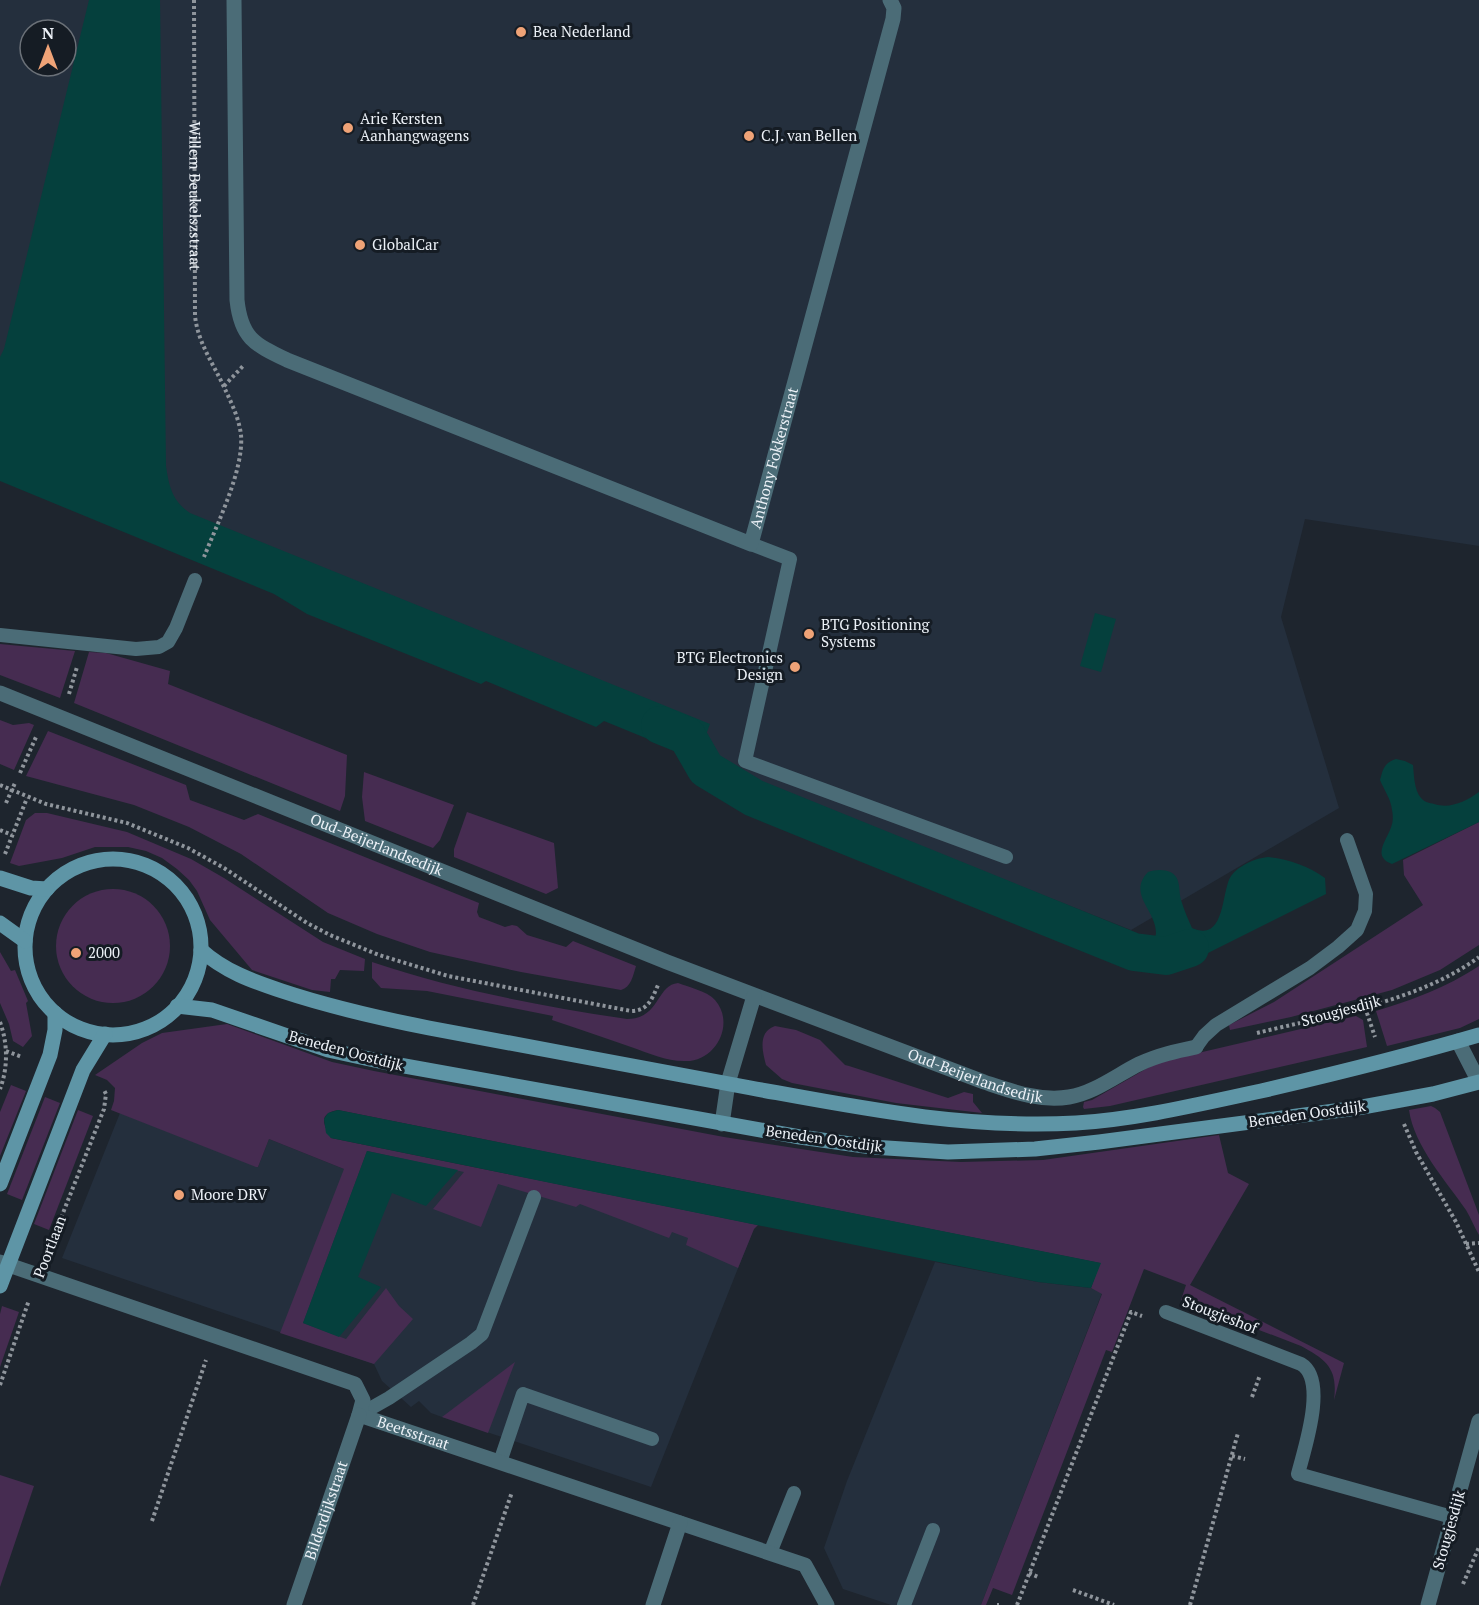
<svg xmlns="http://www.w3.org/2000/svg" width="1479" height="1605" font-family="'PT Serif',serif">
<rect width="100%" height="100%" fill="#1e252e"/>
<g fill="#242f3d" fill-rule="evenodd">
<path d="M 0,0 L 1479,0 L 1479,546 L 1305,519 L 1281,617 L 1339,808 L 1131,930 L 737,774 L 653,708 L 0,454 ZM 30,30 L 66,30 L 66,66 L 30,66 Z"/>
<path d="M 120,1113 L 258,1167 L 269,1139 L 344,1169 L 367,1151 L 754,1228 L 651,1487 L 442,1417 L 431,1413 L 419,1401 L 411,1407 L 382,1381 L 374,1364 L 62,1258 Z"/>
<path d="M 935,1262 L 1038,1282 L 1091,1288 L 1102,1293 L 981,1605 L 891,1605 L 843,1589 L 824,1548 L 847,1481 Z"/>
</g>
<g fill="#462c51">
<path d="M 0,644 L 75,651 L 60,698 L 0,675 Z"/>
<path d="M 89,652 L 106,653 L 170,671 L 168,684 L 347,755 L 345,796 L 340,811 L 74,703 Z"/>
<path d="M 0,720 L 13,725 L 29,723 L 34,725 L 14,770 L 0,764 Z"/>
<path d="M 48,731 L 186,785 L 190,800 L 244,820 L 258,814 L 479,903 L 477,912 L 479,917 L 505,927 L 512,925 L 517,926 L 527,935 L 566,947 L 573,941 L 636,966 C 633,976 631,987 621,990 L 521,972 L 430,952 L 377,934 L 328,913 L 241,854 L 189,827 L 134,805 L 26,776 Z"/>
<path d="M 364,772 L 454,805 L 440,840 L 433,848 L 365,821 L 362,797 Z"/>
<path d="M 467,812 L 554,843 L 558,888 L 546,894 L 454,857 L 454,849 Z"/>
<path d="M 35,813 L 47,813 L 127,832 L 191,859 L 224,878 L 323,942 L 365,959 L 364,971 L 340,970 L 335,979 L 331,979 L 330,992 L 312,990 L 252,970 L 210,920 L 197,891 L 189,880 L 177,869 L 162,858 L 146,851 L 128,847 L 95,847 L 62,858 L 19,866 L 10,863 L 26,820 Z"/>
<path d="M 1479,822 L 1479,945 L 1440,970 L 1392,990 L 1291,1017 L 1230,1030 L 1229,1025 L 1274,1002 L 1423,905 L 1404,875 L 1403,860 Z"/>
<circle cx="113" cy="946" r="57"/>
<path d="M 0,952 L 11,971 L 15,970 L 28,1001 L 26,1003 L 32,1036 L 23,1047 L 13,1041 L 9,1024 L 0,1003 Z"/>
<path d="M 372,962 C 455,990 541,1006 627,1019 C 660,1019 656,985 678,983 C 688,987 707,991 715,1000 C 736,1024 715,1063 684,1061 C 666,1061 648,1053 631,1047 C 605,1038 579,1029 552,1020 L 553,1016 L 427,991 L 381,988 L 372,978 Z"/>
<path d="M 1479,966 L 1479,1019 L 1460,1028 L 1387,1046 L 1376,1011 C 1415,999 1445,988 1479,966 Z"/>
<path d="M 1356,1016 L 1363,1020 L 1367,1047 L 1110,1106 L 1084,1109 L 1083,1107 L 1084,1102 L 1092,1100 L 1151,1066 L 1168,1060 Z"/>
<path d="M 227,1024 L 332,1062 L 374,1071 L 724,1137 L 853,1157 L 961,1162 L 1043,1160 L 1219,1135 L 1228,1173 L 1249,1184 L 1190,1285 L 1344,1363 L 1334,1400 C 1338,1369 1327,1360 1301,1346 L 1181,1300 L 1186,1285 L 1144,1269 L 1112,1352 L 1106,1350 L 1012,1595 L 993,1588 L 986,1605 L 981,1605 L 1102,1294 L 1091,1288 L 1100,1263 L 338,1110 C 317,1114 324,1125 331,1138 L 758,1225 L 754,1229 L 738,1268 L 686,1245 L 688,1238 L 672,1232 L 669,1238 L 580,1204 L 576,1207 L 498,1184 L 481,1227 L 433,1209 L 464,1172 L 367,1151 L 303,1323 L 346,1339 L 386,1288 L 399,1306 L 413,1319 L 374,1364 L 280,1333 L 344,1169 L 269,1139 L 258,1167 L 256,1167 L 111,1110 L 114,1101 L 115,1088 L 107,1080 L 95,1075 L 142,1043 L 162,1033 Z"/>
<path d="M 775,1026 L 796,1030 L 820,1040 L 845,1065 L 849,1066 L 948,1098 L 964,1092 L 973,1094 L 973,1102 L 982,1113 L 896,1103 L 792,1083 L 782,1079 L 766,1065 C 762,1050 758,1032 775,1026 Z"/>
<path d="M 11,1085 L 26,1091 L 0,1156 L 0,1112 Z"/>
<path d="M 45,1097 L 60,1103 L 22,1200 L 7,1194 Z"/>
<path d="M 1431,1106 L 1435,1108 L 1440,1112 L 1476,1207 L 1479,1215 L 1479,1235 C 1474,1227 1471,1218 1466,1210 C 1446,1181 1414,1146 1409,1110 Z"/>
<path d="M 78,1110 L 93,1116 L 49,1230 L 34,1224 Z"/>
<path d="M 2,1306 L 19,1312 L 0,1367 L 0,1314 Z"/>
<path d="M 515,1362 L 488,1433 L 442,1417 Z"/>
<path d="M 0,1475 L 34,1486 L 0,1587 Z"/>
</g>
<g fill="#05403d">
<path d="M 89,0 L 160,0 L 166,466 C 169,486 172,501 190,513 L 710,724 L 697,759 L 604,721 L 596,727 L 486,681 L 481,684 L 307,614 L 274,594 L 0,481 L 0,357 L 4,349 Z"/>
<path d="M 1095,613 L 1116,619 L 1101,672 L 1080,666 Z"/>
<path d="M 1396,759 L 1405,761 L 1413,765 C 1414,775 1414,790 1421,798 C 1424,802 1430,803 1434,804 C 1450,809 1465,802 1479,792 L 1479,822 L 1392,864 C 1370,856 1389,838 1392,824 C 1393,821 1393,814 1392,810 C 1391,799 1384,790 1380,780 C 1383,769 1384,763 1396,759 Z"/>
<path d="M 1268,857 C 1288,859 1309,866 1325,878 L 1326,894 L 1180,967 L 1163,969 L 1138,960 C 1142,952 1156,940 1156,933 C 1156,910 1127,894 1148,872 C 1157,869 1174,868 1178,881 C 1180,887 1179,894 1181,900 C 1184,910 1188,919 1192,928 C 1226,943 1221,891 1231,876 C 1239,865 1256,858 1268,857 Z"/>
<path d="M 338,1110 L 1101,1263 L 1091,1288 L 1038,1282 L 914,1257 L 331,1138 L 326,1133 L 324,1119 L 328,1113 Z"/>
<path d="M 367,1151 L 458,1170 L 426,1206 L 392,1193 L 358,1277 L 381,1287 L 339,1337 L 303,1323 Z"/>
</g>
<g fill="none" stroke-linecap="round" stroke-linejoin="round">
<path stroke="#05403d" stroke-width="38" d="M 660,725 L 687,736 L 706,769 L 754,798 L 1134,952 L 1166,956 L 1190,948"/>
<g stroke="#8f959c" stroke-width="4" stroke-dasharray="3 3" stroke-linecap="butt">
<path id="s1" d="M 194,0 L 195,316 C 198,343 213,363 224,387 C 231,402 239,418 241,435 C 244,470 217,524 204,557"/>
<path d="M 224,386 L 244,365"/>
<path d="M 69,694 L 77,667"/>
<path d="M 20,773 L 36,737"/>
<path d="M 0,785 L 46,804 L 127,823 L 188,848 L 224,868 L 307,923 L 330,935 L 379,955 L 448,976 L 631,1011 C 648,1011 652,999 658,985"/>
<path d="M 6,803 L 15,783"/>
<path d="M 0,830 L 12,835"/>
<path d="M 5,854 L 27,798"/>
<path d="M 1365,1007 L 1375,1037"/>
<path d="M 0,1022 C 8,1044 8,1068 0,1089"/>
<path d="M 1257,1033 C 1330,1015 1418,1002 1479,957"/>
<path d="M 6,1051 L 22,1057"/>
<path d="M 1404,1124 L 1416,1152 L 1456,1222 L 1479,1272"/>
<path d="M 1466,1244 L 1479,1243"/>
<path d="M 48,1251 L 104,1109 L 106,1094 L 104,1090"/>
<path d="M 0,1385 L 29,1300"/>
<path d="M 1252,1397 L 1260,1375"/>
<path d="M 1232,1456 L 1245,1459"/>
<path d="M 152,1521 L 206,1360"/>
<path d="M 1029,1573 L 1038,1577"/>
<path d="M 1463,1584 L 1479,1547"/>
<path d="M 1073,1590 L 1114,1605"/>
<path d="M 473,1605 L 512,1492"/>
<path d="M 997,1605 L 999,1605"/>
<path d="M 1017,1605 L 1131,1312 L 1142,1316"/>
<path d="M 1190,1605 L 1238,1433"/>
</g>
<g stroke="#4b6c77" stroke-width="14">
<path d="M 751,544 L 790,559 L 745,761 L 1006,857"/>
<path d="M 0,635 L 136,649 L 159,647 L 168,642 L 176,628 L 195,580"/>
<path d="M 1196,1047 L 1204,1036 L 1216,1025 L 1310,968 L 1338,947 L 1357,930 L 1365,911 L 1366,894 L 1347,840"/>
<path d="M 1166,1312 L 1301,1364 C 1328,1380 1304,1450 1298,1474 L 1452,1517"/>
<path d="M 359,1415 L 389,1398 L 471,1343 L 482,1334 L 534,1197"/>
<path d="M 500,1462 L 523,1394 L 652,1439"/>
<path d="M 770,1553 L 794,1493"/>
<path d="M 904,1605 L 933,1530"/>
</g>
<g stroke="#4b6c77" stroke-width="15">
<path id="s2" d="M 234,0 L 237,300 C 241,338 254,344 287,360 L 751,544 L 893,19 L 894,8 L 890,0"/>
<path id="s3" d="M 0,693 L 667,962 L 984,1082 C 1011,1091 1040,1102 1069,1097 C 1094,1093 1117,1075 1139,1064 C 1158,1055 1177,1051 1196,1047"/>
<path d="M 1458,1041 L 1479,1082"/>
<path d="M 722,1124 L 728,1083 L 754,996"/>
<path id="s4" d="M 0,1262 L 355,1384 L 363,1400 L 359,1415 L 805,1565 L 827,1605"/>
<path id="s5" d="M 294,1605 L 359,1415"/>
<path d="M 653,1605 L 680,1523"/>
<path d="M 1428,1605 L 1479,1421"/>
</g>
<g stroke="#5e95a6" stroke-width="15">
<circle cx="113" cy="947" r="88"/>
<path d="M 0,878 L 31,888 L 47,889"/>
<path d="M 0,923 L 25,941"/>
<path d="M 201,950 C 224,971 252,981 282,991 C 330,1007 379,1018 429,1028 C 536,1048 644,1068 751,1088 C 861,1108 963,1129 1076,1123 C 1138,1119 1200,1104 1261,1091 C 1334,1074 1407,1056 1479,1035"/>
<path d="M 177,1006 L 212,1010 L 328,1050 L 388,1063 L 800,1137 L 872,1147 L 948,1152 L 1035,1149 L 1099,1142 L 1357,1108 L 1433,1094 L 1479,1082"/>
<path d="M 0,1184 L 50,1055 L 55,1030 L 55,1013"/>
<path d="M 0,1286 L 83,1070 L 105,1034"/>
</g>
</g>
<g fill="#efa377" stroke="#151c24" stroke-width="2">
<circle cx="521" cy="32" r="6"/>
<circle cx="348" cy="128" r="6"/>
<circle cx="749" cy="136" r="6"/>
<circle cx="360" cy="245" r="6"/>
<circle cx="809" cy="634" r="6"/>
<circle cx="795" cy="667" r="6"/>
<circle cx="76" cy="953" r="6"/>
<circle cx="179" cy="1195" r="6"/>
</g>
<g text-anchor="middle" stroke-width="6" stroke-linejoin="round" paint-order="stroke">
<g font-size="15" fill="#ecf1f7" stroke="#151c24" text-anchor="start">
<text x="533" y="37">Bea Nederland</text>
<text x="360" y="124">Arie Kersten<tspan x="360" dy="17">Aanhangwagens</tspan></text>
<text x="761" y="141">C.J. van Bellen</text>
<text x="372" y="250">GlobalCar</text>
<text x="821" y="630">BTG Positioning<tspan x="821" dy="17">Systems</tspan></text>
<text x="783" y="663" text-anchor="end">BTG Electronics<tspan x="783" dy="17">Design</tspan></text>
<text x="88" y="958">2000</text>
<text x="191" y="1200">Moore DRV</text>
</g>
<g font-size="15" fill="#ecf1f7" stroke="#151c24">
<text dy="5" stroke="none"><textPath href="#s1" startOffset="196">Willem Beukelszstraat</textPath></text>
<text dy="5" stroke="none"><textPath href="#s2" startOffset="972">Anthony Fokkerstraat</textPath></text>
<text dy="5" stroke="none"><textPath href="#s3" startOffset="406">Oud-Beijerlandsedijk</textPath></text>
<text transform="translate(1341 1011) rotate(-15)" y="5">Stougjesdijk</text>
<text transform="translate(346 1051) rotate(15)" y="5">Beneden Oostdijk</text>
<text dy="5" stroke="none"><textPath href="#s3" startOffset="1048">Oud-Beijerlandsedijk</textPath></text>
<text transform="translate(1307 1114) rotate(-8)" y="5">Beneden Oostdijk</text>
<text transform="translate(824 1139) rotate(8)" y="5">Beneden Oostdijk</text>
<text transform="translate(50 1247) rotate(-69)" y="5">Poortlaan</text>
<text transform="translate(1220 1315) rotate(21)" y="5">Stougjeshof</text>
<text dy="5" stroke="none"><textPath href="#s4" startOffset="466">Beetsstraat</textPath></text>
<text dy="5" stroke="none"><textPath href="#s5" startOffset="100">Bilderdijkstraat</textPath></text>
<text transform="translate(1449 1530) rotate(-74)" y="5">Stougjesdijk</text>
</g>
</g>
<g transform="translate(48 48)"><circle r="28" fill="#151c24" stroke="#6b7178" stroke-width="1.5"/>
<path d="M0-4.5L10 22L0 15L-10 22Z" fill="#efa377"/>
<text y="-9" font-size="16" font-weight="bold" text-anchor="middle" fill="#ecf1f7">N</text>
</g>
</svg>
